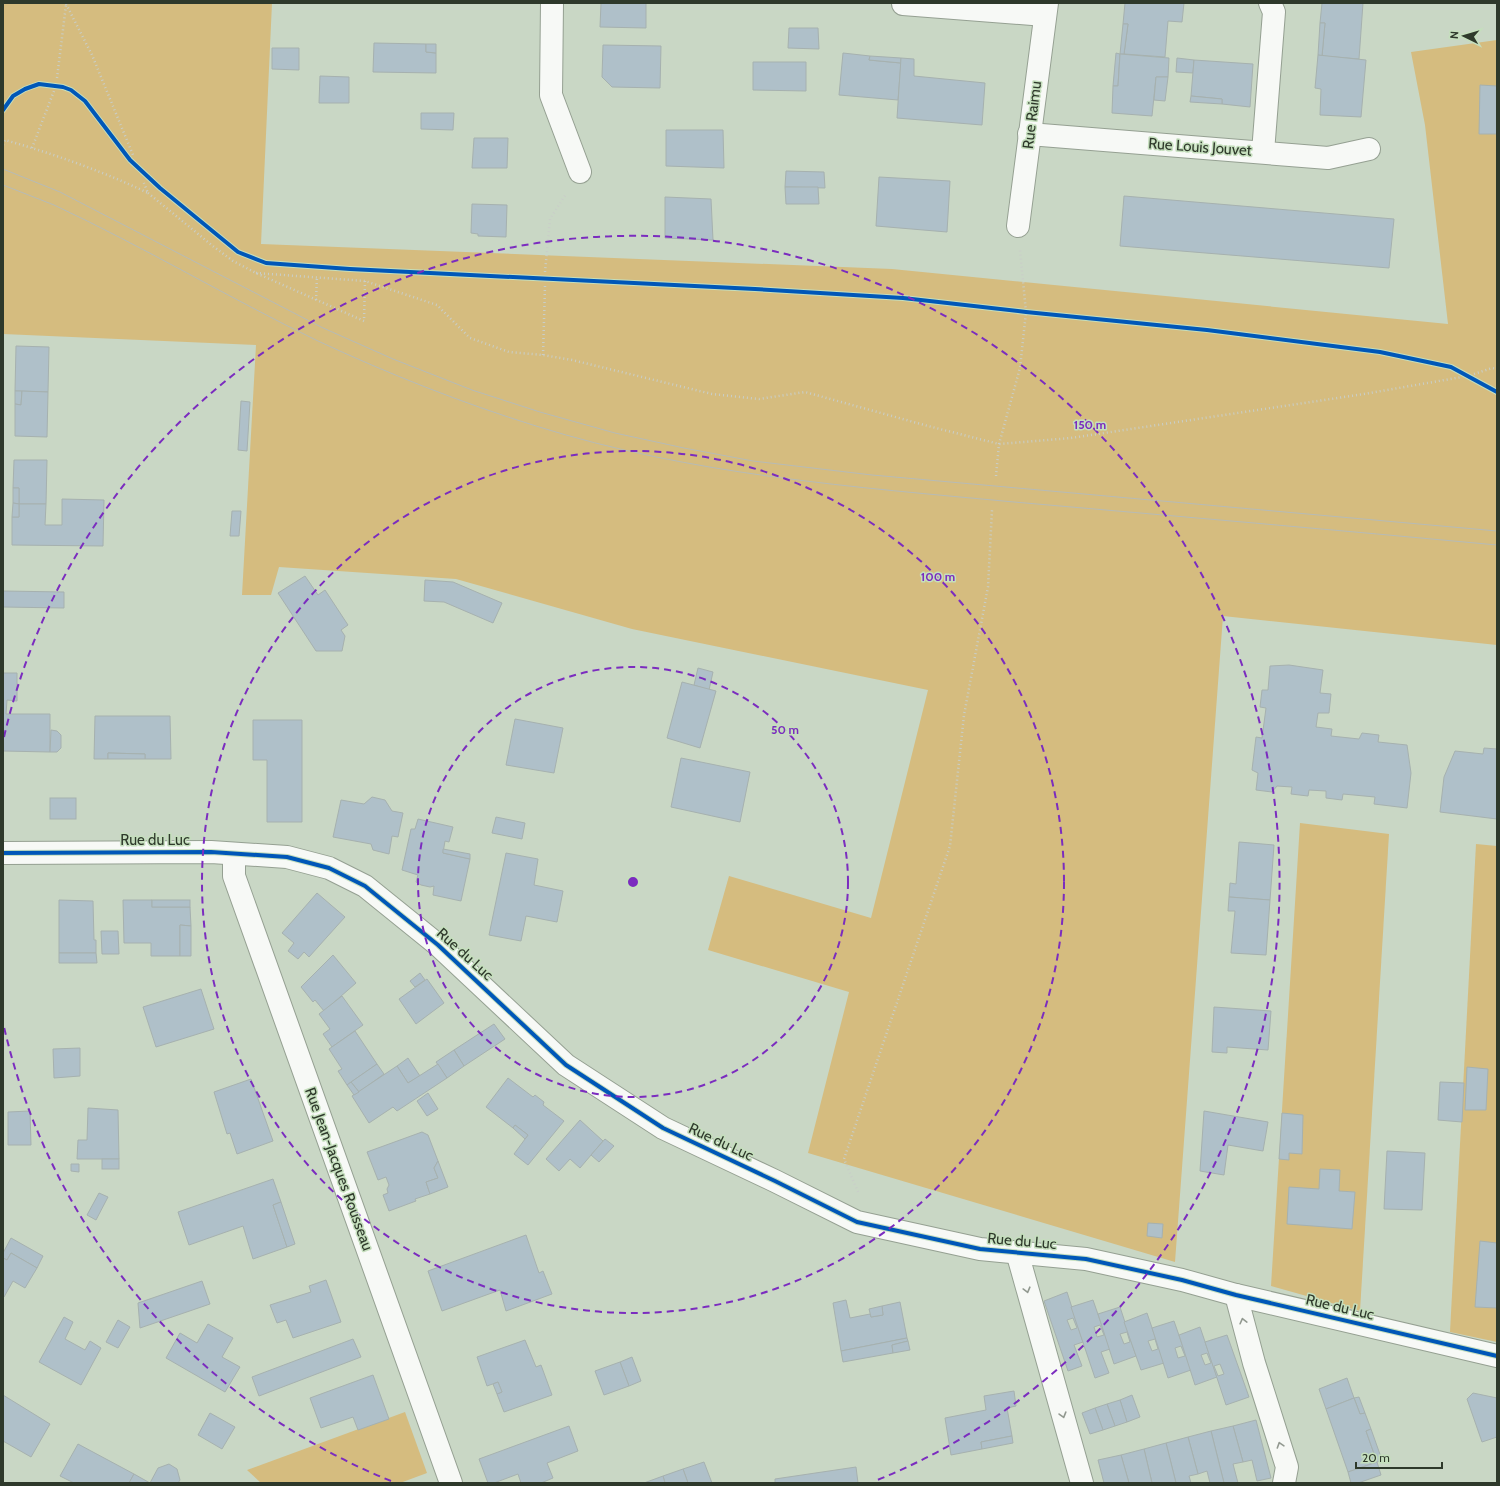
<svg xmlns="http://www.w3.org/2000/svg" width="1500" height="1486" font-family="Cabin,sans-serif">
<rect width="100%" height="100%" fill="#c9d7c5"/>
<g fill="#d5bc7f">
<path d="M 3,3 L 272,3 L 261,244 L 892,269 L 1448,324 L 1425,125 L 1411,52 L 1497,40 L 1497,645 L 1223,616 L 1175,1262 L 808,1153 L 849,992 L 708,950 L 729,876 L 871,918 L 928,690 L 632,629 L 456,579 L 279,567 L 271,595 L 242,595 L 256,345 L 3,334 Z"/>
<path d="M 1300,823 L 1389,834 L 1360,1311 L 1271,1286 Z"/>
<path d="M 1476,844 L 1497,846 L 1497,1342 L 1450,1332 Z"/>
<path d="M 405,1412 L 427,1473 L 400,1483 L 261,1483 L 247,1470 Z"/>
</g>
<g fill="#afc0c9" stroke="#a6b1af" fill-rule="evenodd">
<path d="M 601,3 L 646,3 L 646,28 L 600,27 Z"/>
<path d="M 1125,3 L 1184,3 L 1182,22 L 1168,21 L 1165,57 L 1124,54 L 1128,24 L 1123,24 Z"/>
<path d="M 1322,3 L 1363,3 L 1359,59 L 1322,56 L 1325,23 L 1320,23 Z"/>
<path d="M 1320,23 L 1325,23 L 1322,56 L 1318,55 Z"/>
<path d="M 1123,24 L 1128,24 L 1124,54 L 1120,54 Z"/>
<path d="M 789,28 L 818,28 L 819,49 L 788,48 Z"/>
<path d="M 374,43 L 426,44 L 426,52 L 436,53 L 436,73 L 373,72 Z"/>
<path d="M 426,44 L 436,44 L 436,53 L 426,52 Z"/>
<path d="M 603,45 L 661,46 L 660,88 L 612,87 L 602,77 Z"/>
<path d="M 272,48 L 299,48 L 299,70 L 272,69 Z"/>
<path d="M 843,53 L 870,56 L 869,60 L 901,63 L 898,100 L 839,95 Z"/>
<path d="M 1116,53 L 1120,54 L 1118,86 L 1113,86 Z"/>
<path d="M 1120,54 L 1169,58 L 1168,77 L 1156,77 L 1152,116 L 1112,113 L 1113,86 L 1118,86 Z"/>
<path d="M 1318,55 L 1366,60 L 1361,117 L 1320,115 L 1321,89 L 1315,88 Z"/>
<path d="M 870,56 L 901,58 L 901,63 L 869,60 Z"/>
<path d="M 901,58 L 914,59 L 914,76 L 985,83 L 982,125 L 897,118 Z"/>
<path d="M 1177,58 L 1194,60 L 1193,73 L 1176,72 Z"/>
<path d="M 1194,60 L 1253,64 L 1250,107 L 1222,104 L 1222,99 L 1191,96 Z"/>
<path d="M 753,62 L 806,62 L 806,91 L 753,90 Z"/>
<path d="M 320,76 L 349,77 L 349,103 L 319,103 Z"/>
<path d="M 1156,77 L 1168,77 L 1165,101 L 1154,100 Z"/>
<path d="M 1480,85 L 1497,86 L 1497,134 L 1479,134 Z"/>
<path d="M 1191,96 L 1222,99 L 1222,104 L 1190,102 Z"/>
<path d="M 421,113 L 454,113 L 453,130 L 421,129 Z"/>
<path d="M 666,130 L 723,130 L 724,168 L 666,166 Z"/>
<path d="M 474,138 L 508,138 L 507,168 L 472,168 Z"/>
<path d="M 786,171 L 824,172 L 825,188 L 785,187 Z"/>
<path d="M 879,177 L 950,181 L 947,232 L 876,226 Z"/>
<path d="M 785,187 L 818,187 L 819,204 L 786,204 Z"/>
<path d="M 1124,196 L 1394,219 L 1389,268 L 1120,246 Z"/>
<path d="M 665,197 L 711,199 L 713,240 L 665,238 Z"/>
<path d="M 472,204 L 507,205 L 506,237 L 478,236 L 478,234 L 471,233 Z"/>
<path d="M 16,346 L 49,347 L 48,392 L 15,391 Z"/>
<path d="M 15,391 L 22,391 L 21,405 L 15,404 Z"/>
<path d="M 22,391 L 48,392 L 47,437 L 15,436 L 15,404 L 21,405 Z"/>
<path d="M 241,401 L 250,402 L 247,451 L 238,450 Z"/>
<path d="M 14,460 L 47,460 L 46,504 L 19,504 L 19,488 L 13,488 Z"/>
<path d="M 13,488 L 19,488 L 19,504 L 13,503 Z"/>
<path d="M 62,499 L 104,500 L 103,546 L 12,545 L 12,517 L 19,517 L 19,504 L 46,504 L 45,525 L 62,525 Z"/>
<path d="M 13,503 L 19,504 L 19,517 L 12,517 Z"/>
<path d="M 232,511 L 241,511 L 239,536 L 230,536 Z"/>
<path d="M 305,576 L 318,595 L 325,590 L 348,625 L 341,630 L 345,636 L 342,651 L 316,651 L 278,593 Z"/>
<path d="M 425,580 L 453,582 L 502,603 L 493,623 L 444,602 L 424,601 Z"/>
<path d="M 3,591 L 64,592 L 64,608 L 3,607 Z"/>
<path d="M 1289,665 L 1323,670 L 1320,693 L 1331,694 L 1329,713 L 1318,713 L 1316,727 L 1332,729 L 1331,736 L 1359,739 L 1362,733 L 1379,735 L 1378,742 L 1407,745 L 1411,773 L 1407,808 L 1374,804 L 1375,797 L 1343,794 L 1342,800 L 1326,798 L 1326,791 L 1309,790 L 1308,796 L 1291,794 L 1292,787 L 1277,786 L 1272,792 L 1256,790 L 1258,773 L 1252,770 L 1256,737 L 1262,738 L 1266,708 L 1260,707 L 1262,690 L 1268,690 L 1270,666 Z"/>
<path d="M 698,668 L 713,672 L 709,690 L 694,685 Z"/>
<path d="M 3,673 L 17,673 L 17,701 L 7,700 L 6,714 L 50,714 L 50,752 L 3,751 Z"/>
<path d="M 682,682 L 716,691 L 700,748 L 667,738 Z"/>
<path d="M 95,716 L 170,716 L 171,759 L 145,759 L 145,754 L 108,753 L 108,759 L 94,759 Z"/>
<path d="M 515,719 L 563,728 L 554,773 L 506,765 Z"/>
<path d="M 253,720 L 302,720 L 302,822 L 267,822 L 267,760 L 253,760 Z"/>
<path d="M 51,730 L 57,731 L 61,735 L 61,748 L 57,752 L 50,752 Z"/>
<path d="M 1484,748 L 1497,749 L 1497,819 L 1440,812 L 1444,777 L 1455,751 L 1483,754 Z"/>
<path d="M 108,753 L 145,754 L 145,759 L 108,759 Z"/>
<path d="M 681,758 L 750,772 L 740,822 L 671,807 Z"/>
<path d="M 372,797 L 385,800 L 392,811 L 403,813 L 398,837 L 392,836 L 389,854 L 373,850 L 371,844 L 333,837 L 341,800 L 364,804 Z"/>
<rect x="50" y="798" width="26" height="21"/>
<path d="M 496,817 L 525,823 L 522,839 L 492,833 Z"/>
<path d="M 418,819 L 453,827 L 449,842 L 445,841 L 443,853 L 470,859 L 461,901 L 433,895 L 434,886 L 430,887 L 421,885 L 416,882 L 418,875 L 402,870 L 411,829 L 415,829 Z"/>
<path d="M 1239,842 L 1274,845 L 1270,900 L 1229,897 L 1230,883 L 1236,884 Z"/>
<path d="M 443,849 L 470,854 L 470,859 L 443,853 Z"/>
<path d="M 506,853 L 538,859 L 534,885 L 563,891 L 557,922 L 526,916 L 521,941 L 489,935 Z"/>
<path d="M 317,893 L 345,917 L 309,957 L 304,952 L 298,959 L 288,951 L 294,943 L 282,933 Z"/>
<path d="M 1229,897 L 1270,900 L 1266,955 L 1231,953 L 1235,911 L 1228,911 Z"/>
<path d="M 59,900 L 93,901 L 94,940 L 96,940 L 96,953 L 59,953 Z"/>
<path d="M 123,900 L 152,900 L 152,907 L 190,907 L 191,926 L 180,925 L 180,956 L 151,956 L 151,943 L 124,943 Z"/>
<rect x="152" y="900" width="38" height="7"/>
<path d="M 180,925 L 191,926 L 191,956 L 180,956 Z"/>
<path d="M 101,931 L 118,931 L 119,954 L 102,954 Z"/>
<path d="M 59,953 L 96,953 L 97,963 L 59,963 Z"/>
<path d="M 333,955 L 356,983 L 324,1011 L 315,1000 L 313,1002 L 301,987 Z"/>
<path d="M 420,973 L 425,980 L 415,987 L 410,981 Z"/>
<path d="M 427,979 L 444,1003 L 416,1024 L 399,999 Z"/>
<path d="M 201,989 L 214,1029 L 156,1047 L 143,1007 Z"/>
<path d="M 342,996 L 363,1025 L 332,1047 L 323,1034 L 330,1029 L 319,1014 Z"/>
<path d="M 1214,1007 L 1271,1011 L 1268,1050 L 1227,1047 L 1227,1053 L 1212,1052 Z"/>
<path d="M 494,1024 L 505,1039 L 464,1066 L 454,1050 Z"/>
<path d="M 355,1031 L 377,1064 L 347,1085 L 338,1071 L 342,1069 L 329,1049 Z"/>
<path d="M 80,1048 L 80,1076 L 54,1078 L 53,1049 Z"/>
<path d="M 454,1050 L 464,1066 L 447,1078 L 436,1062 Z"/>
<path d="M 408,1058 L 420,1076 L 408,1083 L 397,1066 Z"/>
<path d="M 377,1064 L 384,1074 L 359,1092 L 351,1082 Z"/>
<path d="M 438,1064 L 447,1078 L 397,1111 L 393,1107 L 369,1123 L 352,1096 L 397,1066 L 408,1083 Z"/>
<path d="M 1467,1067 L 1488,1069 L 1486,1110 L 1465,1110 Z"/>
<path d="M 508,1078 L 533,1097 L 535,1095 L 544,1102 L 543,1105 L 564,1121 L 528,1165 L 514,1154 L 528,1135 L 515,1125 L 513,1128 L 486,1107 Z"/>
<path d="M 251,1079 L 273,1141 L 237,1154 L 230,1133 L 227,1134 L 214,1092 Z"/>
<path d="M 351,1082 L 359,1092 L 354,1095 L 347,1085 Z"/>
<path d="M 1440,1082 L 1464,1083 L 1462,1122 L 1438,1120 Z"/>
<path d="M 428,1093 L 438,1109 L 427,1116 L 417,1101 Z"/>
<path d="M 88,1108 L 118,1110 L 119,1159 L 77,1159 L 78,1140 L 87,1140 Z"/>
<path d="M 30,1111 L 31,1145 L 8,1145 L 8,1112 Z"/>
<path d="M 1204,1111 L 1268,1122 L 1263,1151 L 1228,1145 L 1224,1175 L 1200,1171 Z"/>
<path d="M 1282,1113 L 1303,1115 L 1302,1154 L 1289,1153 L 1289,1160 L 1279,1159 Z"/>
<path d="M 580,1120 L 603,1141 L 580,1168 L 570,1159 L 559,1171 L 546,1159 Z"/>
<path d="M 515,1125 L 528,1135 L 525,1139 L 513,1128 Z"/>
<path d="M 422,1132 L 428,1135 L 438,1161 L 434,1168 L 438,1178 L 426,1182 L 430,1194 L 415,1199 L 416,1201 L 389,1211 L 383,1195 L 388,1193 L 387,1189 L 389,1185 L 386,1177 L 378,1180 L 367,1152 Z"/>
<path d="M 605,1139 L 614,1146 L 599,1162 L 591,1155 Z"/>
<path d="M 1387,1151 L 1425,1153 L 1422,1210 L 1384,1209 Z"/>
<rect x="102" y="1159" width="17" height="10"/>
<path d="M 438,1161 L 448,1187 L 430,1194 L 426,1182 L 438,1178 L 434,1168 Z"/>
<path d="M 71,1164 L 79,1164 L 79,1172 L 71,1171 Z"/>
<path d="M 1320,1169 L 1340,1170 L 1339,1191 L 1355,1192 L 1352,1229 L 1287,1224 L 1289,1187 L 1319,1189 Z"/>
<path d="M 273,1179 L 281,1202 L 273,1205 L 287,1247 L 253,1259 L 243,1226 L 189,1245 L 178,1212 Z"/>
<path d="M 99,1193 L 108,1197 L 96,1220 L 87,1215 Z"/>
<path d="M 281,1202 L 295,1244 L 287,1247 L 273,1205 Z"/>
<path d="M 1148,1223 L 1163,1224 L 1162,1238 L 1147,1236 Z"/>
<path d="M 526,1235 L 539,1273 L 543,1271 L 552,1294 L 506,1311 L 500,1290 L 442,1311 L 428,1271 Z"/>
<path d="M 11,1238 L 43,1256 L 37,1268 L 11,1253 L 7,1260 L 3,1258 L 3,1253 Z"/>
<path d="M 1480,1241 L 1497,1243 L 1497,1308 L 1475,1307 Z"/>
<path d="M 11,1253 L 37,1268 L 25,1288 L 13,1281 L 4,1297 L 3,1297 L 3,1258 L 7,1260 Z"/>
<path d="M 326,1280 L 341,1322 L 293,1338 L 286,1320 L 277,1323 L 270,1305 L 311,1292 L 309,1286 Z"/>
<path d="M 202,1281 L 210,1304 L 140,1328 L 138,1303 Z"/>
<path d="M 1067,1292 L 1083,1342 L 1074,1345 L 1082,1366 L 1068,1371 L 1044,1301 ZM 1073,1318 L 1077,1328 L 1071,1330 L 1067,1320 Z"/>
<path d="M 846,1300 L 850,1318 L 870,1314 L 871,1317 L 883,1315 L 882,1306 L 900,1302 L 907,1338 L 841,1351 L 833,1303 Z"/>
<path d="M 1093,1300 L 1110,1349 L 1101,1352 L 1109,1373 L 1095,1378 L 1071,1307 ZM 1100,1325 L 1104,1335 L 1097,1337 L 1094,1327 Z"/>
<path d="M 882,1306 L 883,1315 L 871,1317 L 869,1309 Z"/>
<path d="M 1120,1307 L 1136,1356 L 1114,1364 L 1098,1314 ZM 1127,1332 L 1130,1342 L 1124,1344 L 1120,1334 Z"/>
<path d="M 1147,1313 L 1164,1363 L 1141,1370 L 1124,1322 ZM 1155,1339 L 1158,1349 L 1152,1351 L 1148,1341 Z"/>
<path d="M 64,1317 L 73,1322 L 65,1339 L 85,1350 L 90,1341 L 101,1348 L 81,1385 L 39,1362 Z"/>
<path d="M 118,1320 L 130,1327 L 118,1348 L 106,1342 Z"/>
<path d="M 1174,1321 L 1191,1370 L 1168,1378 L 1152,1328 ZM 1181,1346 L 1185,1356 L 1178,1358 L 1175,1348 Z"/>
<path d="M 208,1324 L 233,1338 L 222,1357 L 240,1367 L 225,1392 L 166,1358 L 180,1333 L 197,1343 Z"/>
<path d="M 1200,1327 L 1217,1377 L 1195,1385 L 1179,1335 ZM 1207,1353 L 1211,1363 L 1205,1365 L 1201,1355 Z"/>
<path d="M 1227,1335 L 1249,1397 L 1226,1405 L 1205,1342 ZM 1220,1364 L 1224,1374 L 1218,1376 L 1214,1366 Z"/>
<path d="M 907,1338 L 908,1341 L 892,1345 L 893,1353 L 843,1362 L 841,1351 Z"/>
<path d="M 353,1339 L 361,1357 L 259,1396 L 252,1377 Z"/>
<path d="M 525,1340 L 536,1367 L 541,1365 L 552,1395 L 504,1412 L 497,1394 L 502,1392 L 498,1382 L 487,1386 L 477,1357 Z"/>
<path d="M 908,1341 L 910,1350 L 893,1353 L 892,1345 Z"/>
<path d="M 632,1357 L 641,1381 L 629,1386 L 620,1362 Z"/>
<path d="M 620,1362 L 629,1386 L 604,1395 L 595,1371 Z"/>
<path d="M 373,1375 L 389,1419 L 358,1430 L 353,1417 L 321,1428 L 310,1398 Z"/>
<path d="M 1347,1378 L 1354,1398 L 1326,1409 L 1319,1389 Z"/>
<path d="M 498,1382 L 502,1392 L 497,1394 L 493,1384 Z"/>
<path d="M 1014,1391 L 1016,1406 L 1007,1408 L 1012,1436 L 981,1442 L 982,1449 L 951,1455 L 945,1418 L 986,1410 L 984,1396 Z"/>
<path d="M 1473,1393 L 1497,1398 L 1497,1437 L 1482,1442 L 1467,1399 Z"/>
<path d="M 3,1395 L 50,1424 L 31,1457 L 3,1441 Z"/>
<path d="M 1132,1395 L 1140,1417 L 1127,1422 L 1120,1400 Z"/>
<path d="M 1359,1397 L 1365,1413 L 1360,1414 L 1354,1398 Z"/>
<path d="M 1354,1398 L 1360,1414 L 1365,1413 L 1371,1429 L 1366,1431 L 1377,1462 L 1348,1472 L 1326,1409 Z"/>
<path d="M 1120,1400 L 1127,1422 L 1115,1426 L 1107,1404 Z"/>
<path d="M 1107,1404 L 1115,1426 L 1103,1430 L 1095,1408 Z"/>
<path d="M 1095,1408 L 1103,1430 L 1090,1434 L 1082,1413 Z"/>
<path d="M 210,1413 L 235,1427 L 222,1449 L 198,1435 Z"/>
<path d="M 1256,1420 L 1271,1478 L 1257,1481 L 1252,1460 L 1243,1462 L 1233,1426 Z"/>
<path d="M 569,1426 L 578,1451 L 547,1463 L 553,1478 L 541,1483 L 521,1483 L 518,1474 L 494,1483 L 488,1483 L 479,1459 Z"/>
<path d="M 1233,1426 L 1243,1462 L 1233,1464 L 1238,1483 L 1224,1483 L 1211,1431 Z"/>
<path d="M 1371,1429 L 1382,1460 L 1377,1462 L 1366,1431 Z"/>
<path d="M 1211,1431 L 1224,1483 L 1210,1483 L 1207,1471 L 1198,1474 L 1188,1437 Z"/>
<path d="M 1012,1436 L 1013,1443 L 982,1449 L 981,1442 Z"/>
<path d="M 1188,1437 L 1198,1474 L 1189,1476 L 1191,1483 L 1176,1483 L 1166,1443 Z"/>
<path d="M 1166,1443 L 1176,1483 L 1152,1483 L 1144,1449 Z"/>
<path d="M 78,1444 L 134,1474 L 129,1483 L 74,1483 L 60,1476 Z"/>
<path d="M 1144,1449 L 1152,1483 L 1129,1483 L 1121,1455 Z"/>
<path d="M 1121,1455 L 1129,1483 L 1104,1483 L 1098,1460 Z"/>
<path d="M 704,1462 L 712,1483 L 688,1483 L 683,1469 Z"/>
<path d="M 1377,1462 L 1381,1475 L 1358,1483 L 1351,1483 L 1348,1472 Z"/>
<path d="M 169,1464 L 177,1469 L 180,1480 L 178,1483 L 129,1483 L 134,1474 L 150,1483 L 158,1468 Z"/>
<path d="M 856,1467 L 858,1483 L 775,1483 L 775,1479 Z"/>
<path d="M 683,1469 L 688,1483 L 665,1483 L 663,1476 Z"/>
<path d="M 663,1476 L 665,1483 L 644,1483 Z"/>
</g>
<g fill="none" stroke-linecap="round" stroke-linejoin="round">
<defs>
<g id="minor">
<path d="M 552,3 L 551,95 L 580,172"/>
<path d="M 903,3 L 903,4 L 1045,15"/>
<path d="M 1029,134 L 1328,158 L 1369,149"/>
<path d="M 1263,152 L 1274,12 L 1270,3"/>
<path d="M 1018,226 L 1047,3"/>
<path d="M 3,853 L 211,852 L 287,857 L 329,868 L 365,886 L 438,945 L 566,1065 L 663,1128 L 775,1181 L 857,1222 L 980,1249 L 1086,1259 L 1182,1280 L 1236,1295 L 1497,1356"/>
<path d="M 234,854 L 234,876 L 451,1483"/>
<path d="M 1017,1252 L 1082,1483"/>
<path d="M 1236,1295 L 1254,1363 L 1287,1467 L 1284,1483"/>
</g>
</defs>
<use href="#minor" stroke="#95a092" stroke-width="24"/>
<g stroke="#c9cec8" stroke-width="2.5" stroke-dasharray="1 3" stroke-linecap="butt">
<path d="M 66,4 L 92,55 L 133,155"/>
<path d="M 57,78 L 66,5"/>
<path d="M 3,145 L 5,140 C 54,154 102,171 148,193 L 143,181"/>
<path d="M 32,148 L 54,91"/>
<path d="M 148,193 L 214,247 L 233,261 L 256,273 L 364,321 L 365,281"/>
<path d="M 545,272 L 550,219 L 566,194"/>
<path d="M 256,273 L 365,281 L 437,305 L 470,338 L 509,352 L 543,355 L 572,360 L 712,394 L 759,399 L 805,392 L 928,426 L 999,444 L 1071,438 L 1364,394 L 1462,377"/>
<path d="M 316,300 L 317,277"/>
<path d="M 543,355 L 545,286"/>
<path d="M 1474,374 L 1492,368 L 1497,369"/>
<path d="M 996,476 L 999,444 L 1020,368 L 1026,312 L 1020,250"/>
<path d="M 858,1192 L 844,1159 L 950,846 L 964,715 L 988,587 L 992,510"/>
</g>
<use href="#minor" stroke="#f7f9f6" stroke-width="22"/>
<g stroke="#b7bbb6" stroke-width="1">
<path d="M 3,169 L 60,192 L 321,327 L 393,359 L 472,390 L 540,412 L 615,433 L 684,448 L 753,461 L 872,475 L 1497,531"/>
<path d="M 3,185 C 20,192 37,198 54,205 C 144,247 229,298 318,341 C 389,374 462,403 536,426 C 691,475 854,487 1014,502 C 1175,516 1336,530 1497,545"/>
</g>
<defs>
<g id="cycleway">
<path d="M 3,110 L 13,96 L 25,89 L 39,84 L 63,87 L 71,90 L 85,101 L 130,160 L 160,188 L 238,252 L 266,263 L 350,269 L 755,289 L 903,298 L 1026,312 L 1207,330 L 1380,352 L 1451,367 L 1497,392"/>
<path d="M 3,853 L 211,852 L 287,857 L 329,868 L 365,886 L 438,945 L 566,1065 L 663,1128 L 775,1181 L 857,1222 L 980,1249 L 1086,1259 L 1182,1280 L 1236,1295 L 1497,1356"/>
</g>
</defs>
<use href="#cycleway" stroke="#c5dfbd" stroke-width="6"/>
<use href="#cycleway" stroke="#0057b8" stroke-width="4"/>
</g>
<defs><path id="oneway-chevron" d="M-2-3.5L2.5 0L-2 3.5" fill="none" stroke-width="1.6" stroke-linecap="round" stroke-linejoin="round"/></defs>
<g stroke="#929990">
<use href="#oneway-chevron" transform="translate(1027 1290) rotate(75)"/>
<use href="#oneway-chevron" transform="translate(1243 1321) rotate(-104)"/>
<use href="#oneway-chevron" transform="translate(1063 1415) rotate(74)"/>
<use href="#oneway-chevron" transform="translate(1280 1445) rotate(-108)"/>
</g>
<g fill="none" stroke="#7b2cbf" stroke-width="2" stroke-dasharray="7 5">
<circle cx="633" cy="882" r="215"/>
<circle cx="633" cy="882" r="431"/>
<path d="M391 1481A646 646 0 0 1 4 1027M4 737A646 646 0 1 1 875 1481"/>
</g>
<g text-anchor="middle" stroke-width="3" stroke-linejoin="round" paint-order="stroke">
<g font-size="15" fill="#2e392b" stroke="#c5dfbd">
<text transform="translate(1032 115) rotate(-83)" y="5">Rue Raimu</text>
<text transform="translate(1200 147) rotate(4)" y="5">Rue Louis Jouvet</text>
<text x="155" y="845">Rue du Luc</text>
<text transform="translate(465 954) rotate(42)" y="5">Rue du Luc</text>
<text transform="translate(721 1142) rotate(25)" y="5">Rue du Luc</text>
<text transform="translate(339 1169) rotate(70)" y="5">Rue Jean-Jacques Rousseau</text>
<text transform="translate(1022 1241) rotate(5)" y="5">Rue du Luc</text>
<text transform="translate(1340 1307) rotate(13)" y="5">Rue du Luc</text>
</g>
</g>
<circle cx="633" cy="882" r="6" fill="#7b2cbf" stroke="#c5dfbd" stroke-width="2"/>
<g font-size="12" text-anchor="middle" font-weight="bold" fill="#7b2cbf" stroke="#c5dfbd" stroke-width="3" stroke-linejoin="round" paint-order="stroke">
<text x="1090" y="429">150 m</text>
<text x="938" y="581">100 m</text>
<text x="785" y="734">50 m</text>
</g>
<rect width="1500" height="1486" fill="none" stroke="#2e392b" stroke-width="8"/>
<g transform="translate(1464 36) rotate(275)" stroke="#c5dfbd" stroke-width="3" paint-order="stroke">
<path d="M0-3L7 15L0 10L-7 15Z" fill="#2e392b"/>
<text y="-6" font-size="11" font-weight="bold" text-anchor="middle" fill="#2e392b">N</text>
</g>
<path d="M1356 1462v6h86v-6" fill="none" stroke="#2e392b" stroke-width="2"/>
<text x="1362" y="1462" font-size="12" fill="#2e392b" stroke="#c5dfbd" stroke-width="3" paint-order="stroke">20 m</text>
</svg>
